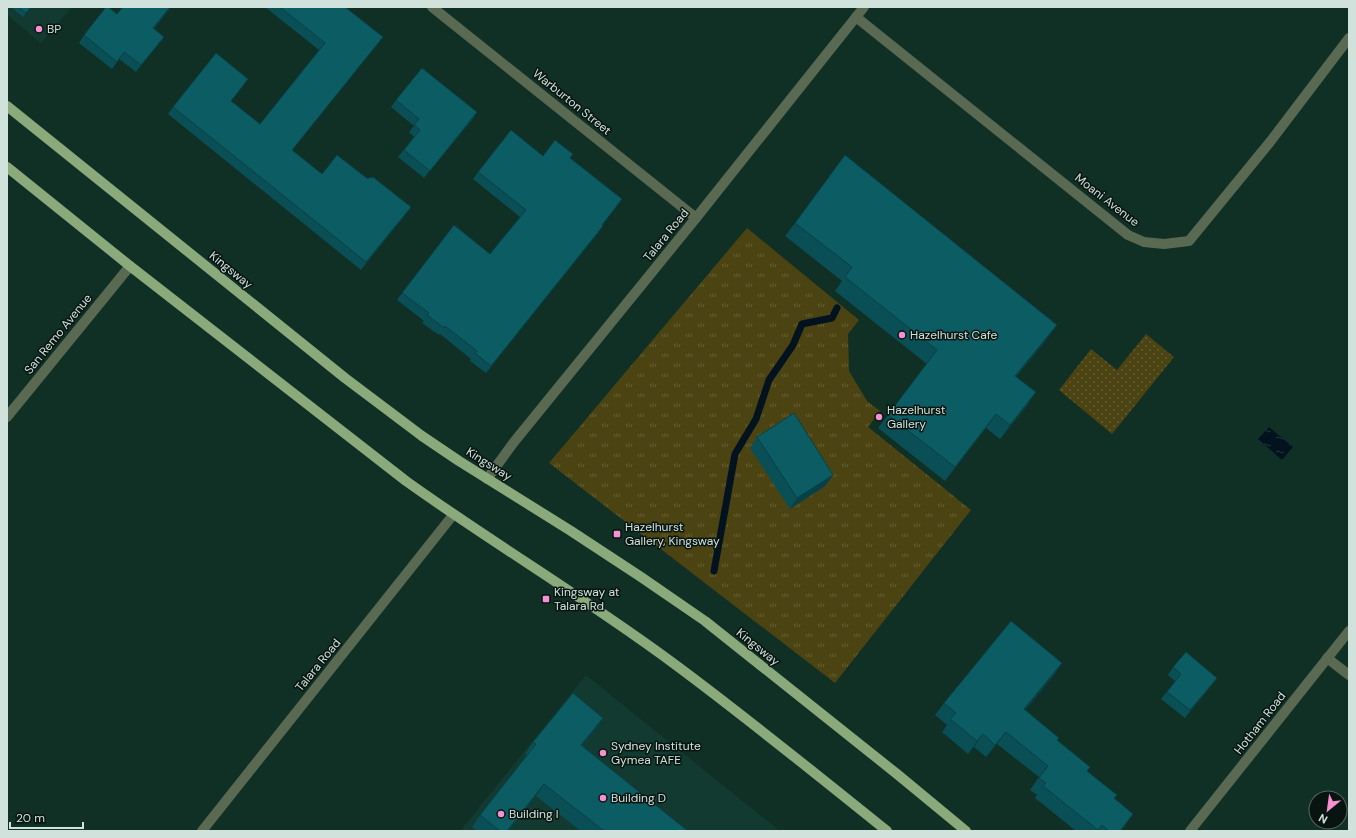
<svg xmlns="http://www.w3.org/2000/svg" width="1356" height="838" font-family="'DM Sans',sans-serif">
<defs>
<pattern id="grass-dots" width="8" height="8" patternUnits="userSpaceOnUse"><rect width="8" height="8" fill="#4b4412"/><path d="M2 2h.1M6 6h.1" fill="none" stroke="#645f34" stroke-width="1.8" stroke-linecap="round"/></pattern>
<pattern id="park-tufts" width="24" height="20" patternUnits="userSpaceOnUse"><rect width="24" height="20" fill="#4b4412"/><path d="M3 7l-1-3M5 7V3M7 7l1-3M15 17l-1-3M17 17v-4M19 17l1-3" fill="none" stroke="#645f34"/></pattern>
<pattern id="water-ripples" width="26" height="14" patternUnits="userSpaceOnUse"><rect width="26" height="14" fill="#02131f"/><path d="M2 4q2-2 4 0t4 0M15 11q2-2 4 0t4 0" fill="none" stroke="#26353f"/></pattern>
</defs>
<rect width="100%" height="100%" fill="#102f25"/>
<g fill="#123a30">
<path d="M 7,7 L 72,7 L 41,43 L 7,15 Z"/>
<path d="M 586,675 L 780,831 L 460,831 Z"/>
</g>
<path fill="url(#grass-dots)" d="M 1146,334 L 1174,357 L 1112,434 L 1059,390 L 1091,349 L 1117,370 Z"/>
<path fill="url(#park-tufts)" d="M 747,228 L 859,320 L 848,334 L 849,371 L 867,401 L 880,411 L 868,427 L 971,510 L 835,683 L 549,463 Z"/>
<path fill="url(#water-ripples)" d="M 1269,427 L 1293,447 L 1282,460 L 1258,439 Z"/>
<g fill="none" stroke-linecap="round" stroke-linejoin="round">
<path stroke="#02131f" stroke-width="7" d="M 714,571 L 735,454 L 756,419 L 769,380 L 793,345 L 802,324 L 832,318 L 837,308"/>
<g stroke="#5a6952" stroke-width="10">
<path d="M 432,7 L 696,218"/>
<path d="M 856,17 L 1128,235 L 1144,242 L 1164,244 L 1189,241 L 1270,142 L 1349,38"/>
<path d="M 7,417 L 130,266"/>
<path d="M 487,479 L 514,442 L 696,218 L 864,7"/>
<path d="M 1327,658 L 1349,675"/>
<path d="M 202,831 L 453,515"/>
<path d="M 1190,831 L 1349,631"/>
</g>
<g stroke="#8aaa7b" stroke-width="10">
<path d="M 7,106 L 345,378 L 422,436 L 459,461 L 571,531 L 641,577 L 705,621 L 897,774 L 966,831"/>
<path d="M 7,167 L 130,266 L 406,481 C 494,544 587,599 673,663 C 746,717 816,774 887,831"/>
</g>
</g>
<g fill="#0a4f55">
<path d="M 11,7 L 31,7 L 23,17 Z"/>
<path d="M 123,7 L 171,7 L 154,29 L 164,37 L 136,72 L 119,59 L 112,69 L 79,43 L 84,35 L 117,14 Z"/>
<path d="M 265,7 L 345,7 L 383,37 L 377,44 L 292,150 L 322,174 L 368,179 L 411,207 L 406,214 L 361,270 L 168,114 L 173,107 L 243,86 L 231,101 L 260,124 L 319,50 Z"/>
<path d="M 396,100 L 477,112 L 472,120 L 424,178 L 398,157 L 414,137 L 409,132 L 414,126 L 391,107 Z"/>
<path d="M 543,156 L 570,158 L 617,206 L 602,225 L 598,233 L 486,373 L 470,361 L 471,359 L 440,334 L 439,335 L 422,323 L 424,321 L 397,300 L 402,293 L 490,254 L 520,217 L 473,179 L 478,172 Z"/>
<path d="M 795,223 L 1047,339 L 1016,377 L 1027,406 L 1000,439 L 986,428 L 945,481 L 878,428 L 888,415 L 927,364 L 835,291 L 842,281 L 785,236 Z"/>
<path d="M 757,437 L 833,475 L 825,486 L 790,509 L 750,448 Z"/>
<path d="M 1062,663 L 1054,675 L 1025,710 L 1057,741 L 1087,772 L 1117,795 L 1114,799 L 1133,814 L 1121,831 L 1076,831 L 1035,798 L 1037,795 L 1030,790 L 1039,777 L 997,744 L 986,757 L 974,747 L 968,754 L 942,732 L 947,725 L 935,715 L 944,703 Z"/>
<path d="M 1173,667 L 1217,678 L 1212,685 L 1185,718 L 1161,699 L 1175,681 L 1168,675 Z"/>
<path d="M 603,718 L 595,730 L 582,746 L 688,831 L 581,831 L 536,796 L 508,831 L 477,831 L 472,827 L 480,815 L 527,755 L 525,754 L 533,742 Z"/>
</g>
<g fill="#084045">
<path d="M 170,7 L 171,7 L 148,36 L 153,28 Z"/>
<path d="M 164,37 L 159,44 L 136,72 L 141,65 Z"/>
<path d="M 383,37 L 377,44 L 287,157 L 292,150 Z"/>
<path d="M 248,79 L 243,86 L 226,108 L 231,101 Z"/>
<path d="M 477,112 L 472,120 L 424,178 L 430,171 Z"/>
<path d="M 411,207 L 406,214 L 361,270 L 366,262 Z"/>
<path d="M 603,226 L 598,233 L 486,373 L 491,366 Z"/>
<path d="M 1057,325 L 1047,339 L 1005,390 L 1015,376 Z"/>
<path d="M 1036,392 L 1027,406 L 1000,439 L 1010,425 Z"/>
<path d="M 996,414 L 986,428 L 945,481 L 955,467 Z"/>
<path d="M 833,475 L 825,486 L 790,509 L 797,498 Z"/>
<path d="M 1062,663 L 1054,675 L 1016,722 L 1024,709 Z"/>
<path d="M 1217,678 L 1212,685 L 1185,718 L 1190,710 Z"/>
<path d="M 603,718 L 595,730 L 573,757 L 581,745 Z"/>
<path d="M 1006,732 L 997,744 L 986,757 L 995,745 Z"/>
<path d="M 983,734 L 974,747 L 968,754 L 977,741 Z"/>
<path d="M 544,784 L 536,796 L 508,831 L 507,831 Z"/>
<path d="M 1133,814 L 1125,826 L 1121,831 L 1120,831 Z"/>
</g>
<g fill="#0c5c63" stroke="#084045">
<path d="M 18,7 L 31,7 L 26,13 Z"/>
<path d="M 106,7 L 108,7 L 117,14 L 123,7 L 170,7 L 153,28 L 164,37 L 141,65 L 124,52 L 117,62 L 84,35 Z"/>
<path d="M 280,7 L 345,7 L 383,37 L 292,150 L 322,174 L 337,155 L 368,179 L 370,177 L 371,178 L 373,177 L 411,207 L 366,262 L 173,107 L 216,53 L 248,79 L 231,101 L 260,124 L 325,43 Z"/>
<path d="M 422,68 L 477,112 L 430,171 L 404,150 L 420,130 L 414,125 L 419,119 L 396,100 Z"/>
<path d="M 511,130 L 543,156 L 555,140 L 573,154 L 570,158 L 622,199 L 602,225 L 603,226 L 491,366 L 475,353 L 477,351 L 445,326 L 444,328 L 427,315 L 429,313 L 402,293 L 454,225 L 490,254 L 526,210 L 478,172 Z"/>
<path d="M 845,155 L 1057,325 L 1015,376 L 1036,392 L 1010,425 L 996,414 L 955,467 L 888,415 L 937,350 L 845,277 L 852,267 L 795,223 Z"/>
<path d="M 794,413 L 833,475 L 797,498 L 757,437 Z"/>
<path d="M 1011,621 L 1062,663 L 1024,709 L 1059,738 L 1057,740 L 1090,767 L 1087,771 L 1117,795 L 1114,798 L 1133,814 L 1120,831 L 1109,831 L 1102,825 L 1098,830 L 1043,786 L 1046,783 L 1039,778 L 1048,766 L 1006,732 L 995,745 L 983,734 L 977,741 L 950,719 L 956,713 L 944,703 Z"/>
<path d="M 1186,652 L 1217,678 L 1190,710 L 1167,692 L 1181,674 L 1173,667 Z"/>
<path d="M 573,693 L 603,718 L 581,745 L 688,831 L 604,831 L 544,784 L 507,831 L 500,831 L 480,815 L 536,744 L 533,742 Z"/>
</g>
<g fill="#f690d0" stroke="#071410" stroke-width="1.5">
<circle cx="39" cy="29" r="4"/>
<circle cx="902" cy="335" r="4"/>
<circle cx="879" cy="417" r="4"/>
<rect x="613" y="530" width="8" height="8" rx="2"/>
<rect x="542" y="595" width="8" height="8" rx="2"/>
<circle cx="603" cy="753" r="4"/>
<circle cx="603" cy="798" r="4"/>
<circle cx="501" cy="814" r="4"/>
</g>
<g text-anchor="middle" stroke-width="3" stroke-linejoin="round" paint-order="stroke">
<g font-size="12" fill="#d1e1db" stroke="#071410" text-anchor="start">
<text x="47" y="33">BP</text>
<text x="910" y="339">Hazelhurst Cafe</text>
<text x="887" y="414">Hazelhurst<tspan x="887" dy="14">Gallery</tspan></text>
<text x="625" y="531">Hazelhurst<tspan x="625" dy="14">Gallery, Kingsway</tspan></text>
<text x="554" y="596">Kingsway at<tspan x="554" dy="14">Talara Rd</tspan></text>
<text x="611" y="750">Sydney Institute<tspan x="611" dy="14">Gymea TAFE</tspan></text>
<text x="611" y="802">Building D</text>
<text x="509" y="818">Building I</text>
</g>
<g font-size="12" fill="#d1e1db" stroke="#071410">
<text transform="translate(572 102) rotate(39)" y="4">Warburton Street</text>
<text transform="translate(1107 200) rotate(38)" y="4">Moani Avenue</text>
<text transform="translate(666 235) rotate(-51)" y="4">Talara Road</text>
<text transform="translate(231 270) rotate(39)" y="4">Kingsway</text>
<text transform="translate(58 334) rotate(-51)" y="4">San Remo Avenue</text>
<text transform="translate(489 464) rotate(32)" y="4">Kingsway</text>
<text transform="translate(758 647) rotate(39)" y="4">Kingsway</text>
<text transform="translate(318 665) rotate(-51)" y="4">Talara Road</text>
<text transform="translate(1260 723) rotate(-52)" y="4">Hotham Road</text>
</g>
</g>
<rect width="1356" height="838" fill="none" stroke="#d1e1db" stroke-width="16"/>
<g transform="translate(1328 810) rotate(209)"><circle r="19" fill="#071410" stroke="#586661"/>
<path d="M0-3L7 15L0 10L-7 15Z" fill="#f690d0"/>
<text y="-6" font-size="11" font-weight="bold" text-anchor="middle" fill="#d1e1db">N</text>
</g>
<path d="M10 822v6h73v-6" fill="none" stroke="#d1e1db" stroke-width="2"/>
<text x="16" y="822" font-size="12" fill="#d1e1db" stroke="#071410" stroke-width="3" paint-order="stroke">20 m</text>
</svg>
